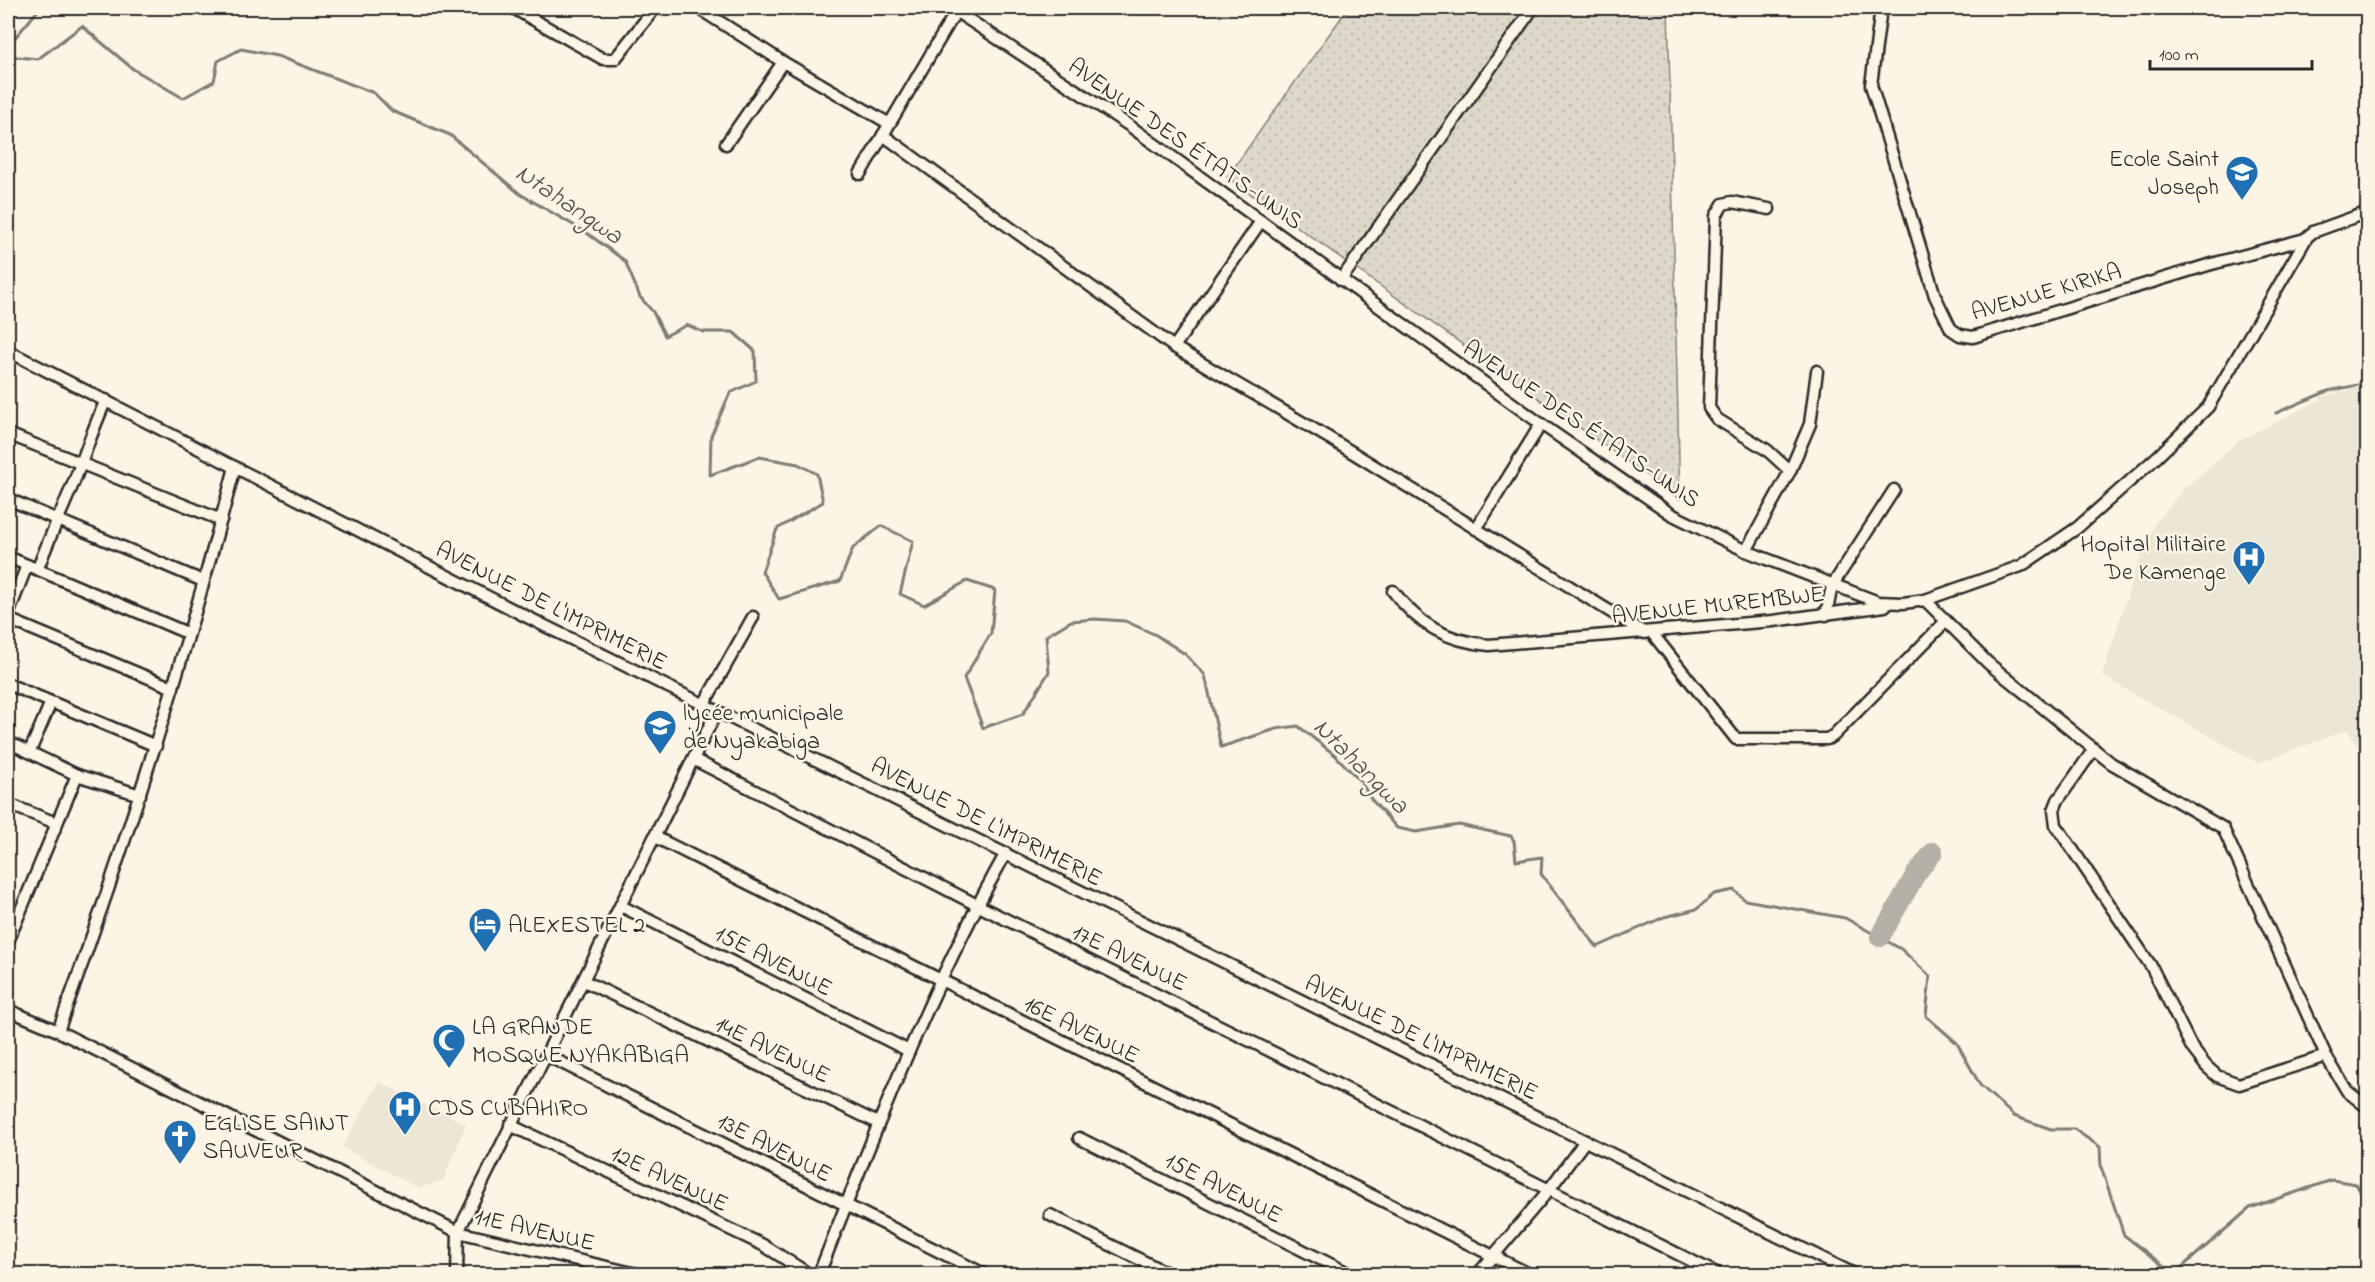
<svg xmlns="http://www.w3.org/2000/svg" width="2375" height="1282" font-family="'Indie Flower',sans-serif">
<defs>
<pattern id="grass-dots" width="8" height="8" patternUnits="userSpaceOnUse" patternTransform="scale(1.5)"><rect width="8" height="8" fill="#ded8ca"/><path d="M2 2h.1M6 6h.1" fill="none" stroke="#bfbaae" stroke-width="1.8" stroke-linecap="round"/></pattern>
</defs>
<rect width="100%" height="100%" fill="#fcf5e5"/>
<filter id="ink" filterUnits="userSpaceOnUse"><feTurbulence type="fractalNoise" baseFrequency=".0167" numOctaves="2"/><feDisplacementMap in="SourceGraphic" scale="12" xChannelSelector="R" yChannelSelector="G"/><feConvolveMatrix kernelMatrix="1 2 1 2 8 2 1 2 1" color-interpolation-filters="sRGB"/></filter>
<g filter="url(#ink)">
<g fill="#ece6d7">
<path d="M 2367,386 L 2367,762 L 2347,730 L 2258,763 L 2102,676 L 2135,571 L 2155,523 L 2184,489 L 2238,441 L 2320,400 L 2320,397 Z"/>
<path d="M 379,1082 L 466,1124 L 443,1181 L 418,1188 L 342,1147 Z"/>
</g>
<path fill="url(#grass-dots)" stroke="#84827a" stroke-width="1.5" d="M 1348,8 L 1668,8 L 1680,499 L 1227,177 Z"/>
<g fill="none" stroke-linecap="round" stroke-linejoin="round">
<g stroke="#7d7b74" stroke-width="3">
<path d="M 8,46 L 40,8"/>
<path d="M 8,56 L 38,59 L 82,26 L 133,69 L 183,98 L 214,81 L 218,61 L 241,49 L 277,56 L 374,93 L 392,111 L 450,135 L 520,194 L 587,233 L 625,261 L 640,297 L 653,312 L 665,336 L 687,325 L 703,332 L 733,332 L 755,351 L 756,381 L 730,393 L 711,436 L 710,475 L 759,457 L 798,464 L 817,474 L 823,502 L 777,529 L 762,572 L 779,599 L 840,581 L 853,548 L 881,526 L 913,541 L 900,594 L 924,605 L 967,581 L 995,590 L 991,633 L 964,678 L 983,728 L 1023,714 L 1049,672 L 1046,636 L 1071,621 L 1095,619 L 1125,621 L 1156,635 L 1185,654 L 1205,675 L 1221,747 L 1276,729 L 1298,726 L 1335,755 L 1361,782 L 1371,799 L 1397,828 L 1416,832 L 1459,825 L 1511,836 L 1514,841 L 1516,861 L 1542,857 L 1541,874 L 1597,947 L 1664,917 L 1697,909 L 1714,894 L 1734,890 L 1745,900 L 1845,918 L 1901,949 L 1930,976 L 1926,1016 L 1957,1043 L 1980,1085 L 2014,1116 L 2051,1129 L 2074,1129 L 2100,1147 L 2101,1167 L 2124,1235 L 2174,1274 L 2250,1208 L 2332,1180 L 2356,1184 L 2368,1204"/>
<path d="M 2276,413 L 2328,391 L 2368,383"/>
</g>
<path stroke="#b4b0a5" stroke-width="20" d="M 1880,937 L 1916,874 L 1933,852"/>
<defs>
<g id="minor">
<path d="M 513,8 L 603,59 L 615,59 L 655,8"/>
<path d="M 698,8 L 783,62 L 888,123"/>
<path d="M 951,8 L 1127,124 L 1541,424 L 1671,514 L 1746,551 L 1878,602 L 1903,603 L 1925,600 L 2021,566 L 2077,528 L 2157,457 L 2208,407 L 2307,237 L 2313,232 L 2368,212"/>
<path d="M 1881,8 L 1871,85 L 1935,296 L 1951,329 L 1960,335 L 1973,337 L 2208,265 L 2305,239"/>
<path d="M 883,135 L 1174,347 L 1329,438 L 1645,633"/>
<path d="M 726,144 L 783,62"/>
<path d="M 860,174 L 958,8"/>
<path d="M 1341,280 L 1533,8"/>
<path d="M 1174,347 L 1261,221"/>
<path d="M 8,351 L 539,623 L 1854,1274"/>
<path d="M 8,434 L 221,520"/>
<path d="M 1790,471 L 1810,424 L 1817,371"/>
<path d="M 8,499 L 203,581"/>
<path d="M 1476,529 L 1541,424"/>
<path d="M 1746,551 L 1790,471 L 1767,450 L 1717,419 L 1709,408 L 1716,216 L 1723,204 L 1732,202 L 1769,209"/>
<path d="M 8,557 L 187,633"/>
<path d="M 38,568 C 48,541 59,517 70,491 C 83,461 92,430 106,400"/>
<path d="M 1393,591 C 1419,625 1446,641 1489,645 L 1773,621 L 1885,606"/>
<path d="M 1925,600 L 1988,663 L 2111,763 L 2223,828 L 2326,1056 L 2347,1091 L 2368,1108"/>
<path d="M 8,615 L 27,565"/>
<path d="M 1826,615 L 1832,586 L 1894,490"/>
<path d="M 8,619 L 173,688"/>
<path d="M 1652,633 L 1736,739 L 1827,739 L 1833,736 L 1945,622"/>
<path d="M 8,684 L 156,746"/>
<path d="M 704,704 L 753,617"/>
<path d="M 8,742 L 77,775 L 140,795"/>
<path d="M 2094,749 L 2058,800 L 2054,810 L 2056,825 L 2151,966 L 2192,1048 L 2206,1066 L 2217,1076 L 2239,1084 L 2326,1056"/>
<path d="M 30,751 L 51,702"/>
<path d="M 693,759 L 977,905 L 1718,1274"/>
<path d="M 8,804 L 56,823"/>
<path d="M 655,837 L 1529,1274"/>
<path d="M 621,906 L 909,1051"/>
<path d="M 8,941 L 77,775"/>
<path d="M 584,981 L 878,1123"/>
<path d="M 8,1010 L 58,1031 L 458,1232 L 637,1274"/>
<path d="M 58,1031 C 126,846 185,658 235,467"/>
<path d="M 548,1056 L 984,1274"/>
<path d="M 510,1125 L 763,1245 L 809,1274"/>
<path d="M 1079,1138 L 1350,1274"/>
<path d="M 1050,1215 L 1169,1274"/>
<path d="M 457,1274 L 458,1232 L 717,711"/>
<path d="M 819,1274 C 875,1131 930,988 1006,853"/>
<path d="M 1478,1274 L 1548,1191 L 1585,1141"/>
</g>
</defs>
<use href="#minor" stroke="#2b2b2b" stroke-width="15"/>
<use href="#minor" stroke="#fcf5e5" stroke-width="10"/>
</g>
</g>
<defs>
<symbol id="school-pin" viewBox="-11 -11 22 30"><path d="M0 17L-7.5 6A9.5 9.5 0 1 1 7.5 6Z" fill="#1f6fb2" stroke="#fcf5e5"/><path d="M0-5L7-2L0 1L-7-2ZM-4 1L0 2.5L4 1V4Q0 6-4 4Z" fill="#fff"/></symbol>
<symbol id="hospital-pin" viewBox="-11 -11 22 30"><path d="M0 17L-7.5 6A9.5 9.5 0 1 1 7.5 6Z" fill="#1f6fb2" stroke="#fcf5e5"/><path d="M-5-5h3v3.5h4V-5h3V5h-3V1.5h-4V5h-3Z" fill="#fff"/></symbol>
<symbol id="hotel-pin" viewBox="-11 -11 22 30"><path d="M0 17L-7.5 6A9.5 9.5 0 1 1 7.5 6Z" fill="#1f6fb2" stroke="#fcf5e5"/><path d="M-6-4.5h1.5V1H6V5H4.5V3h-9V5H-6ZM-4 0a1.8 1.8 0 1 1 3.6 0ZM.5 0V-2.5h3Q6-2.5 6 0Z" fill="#fff"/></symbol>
<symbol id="mosque-pin" viewBox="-11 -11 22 30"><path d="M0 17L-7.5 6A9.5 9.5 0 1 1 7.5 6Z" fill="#1f6fb2" stroke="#fcf5e5"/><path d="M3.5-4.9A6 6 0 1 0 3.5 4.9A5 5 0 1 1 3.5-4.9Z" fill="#fff"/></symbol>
<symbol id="church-pin" viewBox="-11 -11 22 30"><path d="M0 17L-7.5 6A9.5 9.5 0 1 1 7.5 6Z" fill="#1f6fb2" stroke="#fcf5e5"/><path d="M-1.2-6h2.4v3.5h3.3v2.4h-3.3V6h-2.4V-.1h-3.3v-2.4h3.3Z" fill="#fff"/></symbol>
</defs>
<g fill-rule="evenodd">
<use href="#school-pin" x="2223" y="153" width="38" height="52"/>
<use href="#hospital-pin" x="2230" y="538" width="38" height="52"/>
<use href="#school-pin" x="641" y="707" width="38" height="52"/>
<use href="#hotel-pin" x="466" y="905" width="38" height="52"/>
<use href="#mosque-pin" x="430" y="1021" width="38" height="52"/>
<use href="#hospital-pin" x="386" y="1088" width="38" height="52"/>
<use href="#church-pin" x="161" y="1117" width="38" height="52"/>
</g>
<g text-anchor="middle" stroke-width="5" stroke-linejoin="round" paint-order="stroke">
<g font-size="24" fill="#2b2b2b" stroke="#fcf5e5">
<text transform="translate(1186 143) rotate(35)" y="8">AVENUE DES ÉTATS-UNIS</text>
<text transform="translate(2046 291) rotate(-16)" y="8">AVENUE KIRIKA</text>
<text transform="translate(1582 423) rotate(34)" y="8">AVENUE DES ÉTATS-UNIS</text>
<text transform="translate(1718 604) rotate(-6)" y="8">AVENUE MUREMBWE</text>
<text transform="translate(552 605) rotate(27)" y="8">AVENUE DE L'IMPRIMERIE</text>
<text transform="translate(987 821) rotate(27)" y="8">AVENUE DE L'IMPRIMERIE</text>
<text transform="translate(1130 957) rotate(26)" y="8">17E AVENUE</text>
<text transform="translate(774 960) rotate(27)" y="8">15E AVENUE</text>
<text transform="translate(1082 1029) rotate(26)" y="8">16E AVENUE</text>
<text transform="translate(1422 1037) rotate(26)" y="8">AVENUE DE L'IMPRIMERIE</text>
<text transform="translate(773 1049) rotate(26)" y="8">14E AVENUE</text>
<text transform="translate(775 1147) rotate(27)" y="8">13E AVENUE</text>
<text transform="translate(670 1178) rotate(25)" y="8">12E AVENUE</text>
<text transform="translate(1224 1187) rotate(27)" y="8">15E AVENUE</text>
<text transform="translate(535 1229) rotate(13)" y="8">11E AVENUE</text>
</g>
<g font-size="24" fill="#2b2b2b" stroke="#fcf5e5" text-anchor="start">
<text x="2219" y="166" text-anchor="end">Ecole Saint<tspan x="2219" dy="28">Joseph</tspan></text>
<text x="2226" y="551" text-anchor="end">Hopital Militaire<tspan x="2226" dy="28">De Kamenge</tspan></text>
<text x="683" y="720">lycée municipale<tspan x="683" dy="28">de Nyakabiga</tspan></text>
<text x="508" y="932">ALEXESTEL 2</text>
<text x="472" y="1034">LA GRANDE<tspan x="472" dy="28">MOSQUE NYAKABIGA</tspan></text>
<text x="428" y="1115">CDS CUBAHIRO</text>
<text x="203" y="1130">EGLISE SAINT<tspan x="203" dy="28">SAUVEUR</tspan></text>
</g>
<g font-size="26" font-style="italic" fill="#545350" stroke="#fcf5e5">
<text transform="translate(570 203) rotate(34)" y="9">Ntahangwa</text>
<text transform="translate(1362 765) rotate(45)" y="9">Ntahangwa</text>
</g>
</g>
<rect width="2375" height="1282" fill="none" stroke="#fcf5e5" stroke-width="30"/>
<rect x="15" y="15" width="2345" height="1252" fill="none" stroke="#2b2b2b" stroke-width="2" filter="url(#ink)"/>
<path d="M2150 60v9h162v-9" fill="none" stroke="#2b2b2b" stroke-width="3"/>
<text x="2159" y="60" font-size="18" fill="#2b2b2b" stroke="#fcf5e5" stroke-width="4.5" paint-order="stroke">100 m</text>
</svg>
